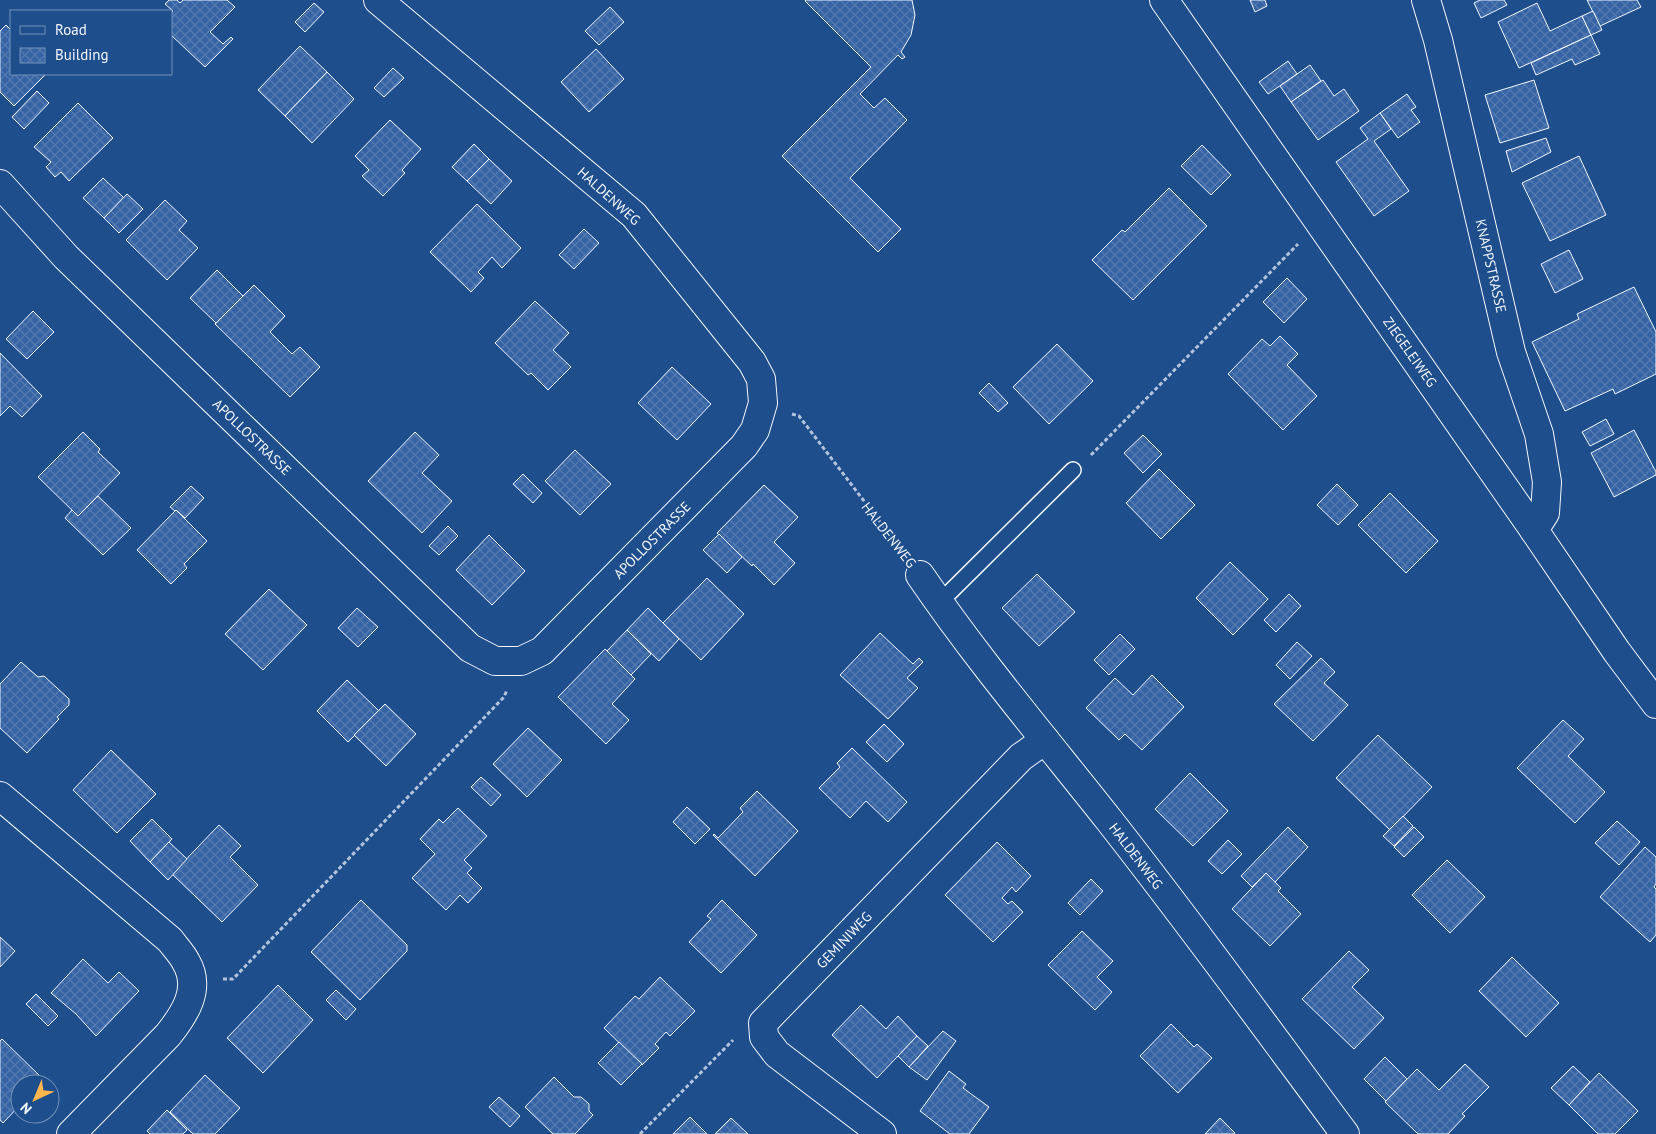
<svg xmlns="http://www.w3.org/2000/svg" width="1656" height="1134" font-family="'PT Sans',sans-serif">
<defs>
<pattern id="building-cross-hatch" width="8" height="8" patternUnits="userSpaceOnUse" patternTransform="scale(1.25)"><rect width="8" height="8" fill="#3563a3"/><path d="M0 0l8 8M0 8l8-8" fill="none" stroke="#537ab1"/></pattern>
</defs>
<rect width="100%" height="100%" fill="#1f4e8c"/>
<g fill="url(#building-cross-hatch)" stroke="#f2f6ff">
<path d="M 169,0 L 177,0 L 180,3 L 183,0 L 227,0 L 235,7 L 210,32 L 223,44 L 231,37 L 233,39 L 205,67 L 171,35 L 171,12 L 173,11 L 165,4 Z"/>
<path d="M 806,0 L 912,0 L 915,15 L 911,35 L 901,52 L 905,57 L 902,59 L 898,55 L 860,94 L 874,108 L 885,98 L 907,120 L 850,178 L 901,229 L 878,252 L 782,156 L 871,67 L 805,1 Z"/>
<path d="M 1250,0 L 1265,0 L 1267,6 L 1255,12 Z"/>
<path d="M 1480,0 L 1504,0 L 1507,5 L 1481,18 L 1474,3 Z"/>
<path d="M 1587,0 L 1637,0 L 1641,7 L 1600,26 Z"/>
<path d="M 314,3 L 324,12 L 305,32 L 295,22 Z"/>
<path d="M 1537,3 L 1550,31 L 1582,16 L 1591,35 L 1519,68 L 1498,22 Z"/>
<path d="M 610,7 L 624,22 L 599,45 L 585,31 Z"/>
<path d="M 1593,11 L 1602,30 L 1591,35 L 1582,16 Z"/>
<path d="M 6,25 L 11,30 L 11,74 L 46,74 L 14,106 L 0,92 L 0,31 Z"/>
<path d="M 1591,35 L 1600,54 L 1575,65 L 1572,59 L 1536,75 L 1531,63 Z"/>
<path d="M 300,46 L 327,72 L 285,116 L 258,90 Z"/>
<path d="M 596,49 L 624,79 L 589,112 L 561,82 Z"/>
<path d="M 1288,61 L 1297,74 L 1268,94 L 1259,82 Z"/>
<path d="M 1310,65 L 1321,81 L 1291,102 L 1280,86 Z"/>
<path d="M 393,68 L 404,78 L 384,97 L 374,88 Z"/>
<path d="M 327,72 L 354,99 L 312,143 L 285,116 Z"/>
<path d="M 1323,80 L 1334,96 L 1344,89 L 1359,111 L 1318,140 L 1291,102 Z"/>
<path d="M 1534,80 L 1549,128 L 1500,143 L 1485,95 Z"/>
<path d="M 37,91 L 49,103 L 24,129 L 12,117 Z"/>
<path d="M 1407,94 L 1416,107 L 1411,110 L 1420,122 L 1398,138 L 1380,113 Z"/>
<path d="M 78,103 L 113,138 L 69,181 L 61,172 L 55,177 L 46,167 L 51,162 L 34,147 Z"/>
<path d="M 1380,113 L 1391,129 L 1374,141 L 1409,191 L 1374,216 L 1336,162 L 1368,139 L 1360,128 Z"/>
<path d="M 390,120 L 421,149 L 402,170 L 405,173 L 383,196 L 362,176 L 369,170 L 355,156 Z"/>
<path d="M 1546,138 L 1551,152 L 1512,172 L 1506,151 Z"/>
<path d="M 474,144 L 489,159 L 467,181 L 452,167 Z"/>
<path d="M 1202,145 L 1231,175 L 1211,195 L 1181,166 Z"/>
<path d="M 1579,156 L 1606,215 L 1550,241 L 1522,183 Z"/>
<path d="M 489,159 L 512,181 L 491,204 L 467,181 Z"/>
<path d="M 103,178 L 124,198 L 104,218 L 83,198 Z"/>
<path d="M 1169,188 L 1207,226 L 1133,300 L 1092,260 L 1122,230 L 1125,232 Z"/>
<path d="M 127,194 L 143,209 L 119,233 L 104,218 Z"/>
<path d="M 165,200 L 187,221 L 179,230 L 198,248 L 167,280 L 126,240 Z"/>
<path d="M 477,204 L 521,248 L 502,268 L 492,257 L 478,272 L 484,278 L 471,292 L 430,252 Z"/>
<path d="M 584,229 L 599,243 L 574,269 L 559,255 Z"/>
<path d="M 1569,250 L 1583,279 L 1555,293 L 1541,264 Z"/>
<path d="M 217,270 L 243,296 L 216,323 L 190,298 Z"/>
<path d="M 1287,278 L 1307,299 L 1284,323 L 1263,302 Z"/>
<path d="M 254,285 L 285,316 L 270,332 L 292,354 L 300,347 L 320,367 L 290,397 L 215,324 Z"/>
<path d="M 1634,287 L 1656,332 L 1656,374 L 1615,394 L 1613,389 L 1565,411 L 1532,342 L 1579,319 L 1577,314 Z"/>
<path d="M 535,301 L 569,333 L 553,350 L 571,367 L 548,390 L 531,373 L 528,375 L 495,343 Z"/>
<path d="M 33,311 L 54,332 L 27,359 L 6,339 Z"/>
<path d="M 1280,336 L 1298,354 L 1287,365 L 1317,396 L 1283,430 L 1228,374 L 1262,339 L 1270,346 Z"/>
<path d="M 1057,344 L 1093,381 L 1049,424 L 1013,387 Z"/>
<path d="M 0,353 L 42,396 L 22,417 L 10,406 L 0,416 Z"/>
<path d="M 672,367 L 711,404 L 677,440 L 638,403 Z"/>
<path d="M 989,383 L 1008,403 L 998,412 L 979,393 Z"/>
<path d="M 1606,419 L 1614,434 L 1590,446 L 1582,432 Z"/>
<path d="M 1634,430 L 1656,472 L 1656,475 L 1614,497 L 1591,453 Z"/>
<path d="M 83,432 L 100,449 L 98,452 L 120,473 L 78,516 L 38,477 Z"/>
<path d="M 415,432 L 439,455 L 422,473 L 452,501 L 422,533 L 368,481 Z"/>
<path d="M 1143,435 L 1162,454 L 1143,473 L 1124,453 Z"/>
<path d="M 575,450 L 611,484 L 580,515 L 545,481 Z"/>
<path d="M 1159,469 L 1195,505 L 1161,539 L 1126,503 Z"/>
<path d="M 523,474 L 542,493 L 533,503 L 513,484 Z"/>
<path d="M 1337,484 L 1358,505 L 1338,525 L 1317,505 Z"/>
<path d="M 764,485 L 798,517 L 774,542 L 795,563 L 774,585 L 753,564 L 752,566 L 717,533 Z"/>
<path d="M 191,486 L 204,498 L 185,518 L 176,510 L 175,511 L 170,507 Z"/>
<path d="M 1390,493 L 1438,541 L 1406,573 L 1358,525 Z"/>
<path d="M 98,496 L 131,528 L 103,555 L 65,518 L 72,510 L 78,516 Z"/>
<path d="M 176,510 L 207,541 L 184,564 L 187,568 L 171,584 L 137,550 Z"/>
<path d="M 448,526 L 458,536 L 439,555 L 429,546 Z"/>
<path d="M 719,534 L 742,557 L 727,573 L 703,550 Z"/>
<path d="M 489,535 L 525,571 L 492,605 L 456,570 Z"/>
<path d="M 1230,562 L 1268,599 L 1233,635 L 1196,598 Z"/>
<path d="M 1037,574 L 1075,612 L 1039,646 L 1002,608 Z"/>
<path d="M 707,578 L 744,614 L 701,660 L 663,623 Z"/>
<path d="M 269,589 L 307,625 L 263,670 L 225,634 Z"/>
<path d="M 1289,594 L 1301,606 L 1276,632 L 1264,620 Z"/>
<path d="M 357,608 L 378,627 L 358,647 L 338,628 Z"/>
<path d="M 648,608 L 679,639 L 659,661 L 627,630 Z"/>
<path d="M 627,630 L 651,654 L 631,675 L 607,651 Z"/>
<path d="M 880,633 L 913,664 L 919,658 L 923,662 L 907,678 L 918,688 L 888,719 L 840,675 Z"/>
<path d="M 1120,634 L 1135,649 L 1109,675 L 1094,660 Z"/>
<path d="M 1297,642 L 1312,656 L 1290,679 L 1276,665 Z"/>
<path d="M 605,649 L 635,679 L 612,704 L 629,720 L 606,744 L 558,697 Z"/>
<path d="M 1321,658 L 1335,672 L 1324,683 L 1348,705 L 1313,741 L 1274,704 Z"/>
<path d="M 21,662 L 38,677 L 44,676 L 69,699 L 69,705 L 57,717 L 59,719 L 27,753 L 0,728 L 0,684 Z"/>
<path d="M 1152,675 L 1184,707 L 1142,750 L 1125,734 L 1119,740 L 1086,708 L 1115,678 L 1133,695 Z"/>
<path d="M 347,680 L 379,711 L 348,742 L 317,711 Z"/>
<path d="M 385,704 L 416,734 L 386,766 L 354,735 Z"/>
<path d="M 1563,720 L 1584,739 L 1568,756 L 1605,792 L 1575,823 L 1517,768 Z"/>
<path d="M 884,724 L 904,744 L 887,762 L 866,742 Z"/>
<path d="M 528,728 L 562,760 L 527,797 L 493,764 Z"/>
<path d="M 1378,735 L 1432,787 L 1390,830 L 1336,778 Z"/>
<path d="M 852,748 L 907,802 L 888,822 L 866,801 L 850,818 L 819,788 L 840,767 L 837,763 Z"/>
<path d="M 111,750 L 156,794 L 117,833 L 73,790 Z"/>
<path d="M 1190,773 L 1228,811 L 1193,846 L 1155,809 Z"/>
<path d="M 481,777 L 501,795 L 491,806 L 471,787 Z"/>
<path d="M 757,791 L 798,831 L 755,876 L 713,835 L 714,834 L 718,838 L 743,812 L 740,808 Z"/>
<path d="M 687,807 L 710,829 L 695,844 L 673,822 Z"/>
<path d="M 458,808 L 487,836 L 464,860 L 472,868 L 467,873 L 482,888 L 468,903 L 460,895 L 446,910 L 412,878 L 435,854 L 420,839 L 439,819 L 443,823 Z"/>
<path d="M 1403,816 L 1413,826 L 1394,846 L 1383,836 Z"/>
<path d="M 152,819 L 172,839 L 150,862 L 130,841 Z"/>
<path d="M 1617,821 L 1640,842 L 1619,865 L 1595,843 Z"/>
<path d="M 219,825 L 241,846 L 230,857 L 258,885 L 222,922 L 172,874 Z"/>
<path d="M 1288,827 L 1308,847 L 1275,882 L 1266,873 L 1252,887 L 1241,876 Z"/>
<path d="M 1414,827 L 1424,837 L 1404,857 L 1394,847 Z"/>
<path d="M 1228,840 L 1242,854 L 1222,874 L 1208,861 Z"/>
<path d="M 169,842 L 187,859 L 168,880 L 150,862 Z"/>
<path d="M 997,842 L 1031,876 L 1016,892 L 1012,887 L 1002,898 L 1008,904 L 1012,901 L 1023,912 L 993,942 L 945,895 Z"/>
<path d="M 1645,847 L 1656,857 L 1656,884 L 1654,887 L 1656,889 L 1656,935 L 1650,942 L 1600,897 Z"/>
<path d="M 1447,860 L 1485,897 L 1450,933 L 1412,895 Z"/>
<path d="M 1266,873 L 1281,888 L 1278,891 L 1301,914 L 1270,946 L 1232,909 Z"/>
<path d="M 1091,879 L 1103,891 L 1080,915 L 1068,903 Z"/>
<path d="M 361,900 L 407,945 L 407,951 L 360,1000 L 311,952 Z"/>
<path d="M 722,900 L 757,935 L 721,973 L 689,942 L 711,919 L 707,916 Z"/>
<path d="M 1082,931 L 1113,961 L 1097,977 L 1112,992 L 1095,1010 L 1048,965 Z"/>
<path d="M 0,937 L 15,951 L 0,967 Z"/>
<path d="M 1349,951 L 1369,970 L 1352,987 L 1384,1018 L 1354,1049 L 1302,999 Z"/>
<path d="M 1512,957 L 1559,1003 L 1526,1037 L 1479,991 Z"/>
<path d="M 83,959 L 108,983 L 119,972 L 139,991 L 96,1036 L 76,1014 L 51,993 Z"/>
<path d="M 660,977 L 695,1011 L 670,1036 L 666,1032 L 655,1044 L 659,1048 L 642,1065 L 604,1028 L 635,996 L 639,999 Z"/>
<path d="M 278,985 L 313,1020 L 263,1073 L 227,1038 Z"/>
<path d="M 336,990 L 356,1009 L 346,1020 L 326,1000 Z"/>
<path d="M 36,994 L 58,1016 L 48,1026 L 26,1004 Z"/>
<path d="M 861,1005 L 886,1029 L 898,1016 L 917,1036 L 877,1078 L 832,1035 Z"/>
<path d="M 1171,1024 L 1194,1047 L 1197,1044 L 1212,1058 L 1178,1093 L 1140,1056 Z"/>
<path d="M 943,1031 L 956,1041 L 927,1080 L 909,1067 Z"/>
<path d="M 917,1036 L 928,1046 L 909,1067 L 898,1056 Z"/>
<path d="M 2,1039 L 44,1080 L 40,1084 L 20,1084 L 20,1105 L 3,1123 L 0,1120 L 0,1041 Z"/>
<path d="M 619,1042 L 642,1064 L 621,1085 L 598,1063 Z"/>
<path d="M 1385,1057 L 1407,1079 L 1386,1101 L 1364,1079 Z"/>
<path d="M 1465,1064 L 1489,1087 L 1462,1114 L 1465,1116 L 1448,1134 L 1418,1134 L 1385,1102 L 1417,1069 L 1439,1090 Z"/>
<path d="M 1573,1066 L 1590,1082 L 1569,1105 L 1551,1088 Z"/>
<path d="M 949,1071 L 966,1084 L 963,1088 L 989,1107 L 969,1134 L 950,1134 L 920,1111 Z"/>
<path d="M 1599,1073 L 1638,1111 L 1615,1134 L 1598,1134 L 1569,1105 Z"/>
<path d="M 205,1075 L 240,1108 L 215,1134 L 193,1134 L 170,1112 Z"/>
<path d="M 554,1077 L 574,1097 L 581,1097 L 589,1104 L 589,1111 L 593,1115 L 575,1134 L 553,1134 L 525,1107 Z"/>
<path d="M 499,1097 L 520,1116 L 510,1127 L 489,1107 Z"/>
<path d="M 167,1110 L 187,1130 L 183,1134 L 150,1134 L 147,1131 Z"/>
<path d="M 690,1117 L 707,1134 L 673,1134 Z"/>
<path d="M 731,1118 L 748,1134 L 715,1134 Z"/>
<path d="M 1220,1118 L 1235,1133 L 1233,1134 L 1205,1134 Z"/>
</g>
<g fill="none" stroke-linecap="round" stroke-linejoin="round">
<defs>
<path id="service" d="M 939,603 L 1073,470"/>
<g id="minor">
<path d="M 1164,0 L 1534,530 L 1617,652 L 1656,704"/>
<path d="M 1426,0 L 1438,40 L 1511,352 L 1539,434 L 1547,482 L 1545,513 L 1534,530"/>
<path d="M 0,184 L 66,257 L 470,648 L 495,661 L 521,661 L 542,651 L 744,446 L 755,430 L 763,403 L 761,379 L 752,362 L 634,215 L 378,0"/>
<path d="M 920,575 C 978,660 1045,739 1109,820 C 1190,923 1267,1029 1345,1134"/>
<path d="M 0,796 L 170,940 C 175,947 182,954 186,962 C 202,989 184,1015 168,1035 L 71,1134"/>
<path d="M 882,1134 L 777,1054 L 764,1037 L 763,1023 L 1021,757 L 1045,740"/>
</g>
</defs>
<use href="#service" stroke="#f2f6ff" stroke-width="18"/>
<use href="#minor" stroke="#f2f6ff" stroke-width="30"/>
<g stroke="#b3c4dc" stroke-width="3" stroke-dasharray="4 2.5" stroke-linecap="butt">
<path d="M 792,414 L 799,416 L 903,552"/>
<path d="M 1091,455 L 1298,244"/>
<path d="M 223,979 L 233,979 L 504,697 L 507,690"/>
<path d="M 640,1134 L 733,1040"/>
</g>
<use href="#service" stroke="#1f4e8c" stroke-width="15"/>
<use href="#minor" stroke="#1f4e8c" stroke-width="28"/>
</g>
<g text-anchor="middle" stroke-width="4" stroke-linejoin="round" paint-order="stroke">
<g font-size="14" fill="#f2f6ff" stroke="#1f4e8c">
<text transform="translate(609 196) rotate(42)" y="5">HALDENWEG</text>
<text transform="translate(1491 266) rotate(77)" y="5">KNAPPSTRASSE</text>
<text transform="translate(1410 352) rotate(55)" y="5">ZIEGELEIWEG</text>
<text transform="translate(252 437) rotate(44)" y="5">APOLLOSTRASSE</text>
<text transform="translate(889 535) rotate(52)" y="5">HALDENWEG</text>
<text transform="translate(652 540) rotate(-45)" y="5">APOLLOSTRASSE</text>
<text transform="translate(1136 856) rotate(53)" y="5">HALDENWEG</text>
<text transform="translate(844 940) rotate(-46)" y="5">GEMINIWEG</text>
</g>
</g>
<rect x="10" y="10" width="162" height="65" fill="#1f4e8c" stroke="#7391ba"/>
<rect x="20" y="26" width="25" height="8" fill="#1f4e8c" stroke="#7391ba"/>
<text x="55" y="35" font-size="15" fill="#f2f6ff">Road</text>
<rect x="20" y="48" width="25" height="15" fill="url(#building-cross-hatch)" stroke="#7391ba"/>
<text x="55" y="60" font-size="15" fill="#f2f6ff">Building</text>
<g transform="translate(35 1099) rotate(224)"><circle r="24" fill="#1f4e8c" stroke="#7391ba"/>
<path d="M0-4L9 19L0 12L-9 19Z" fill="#ffb74d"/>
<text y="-8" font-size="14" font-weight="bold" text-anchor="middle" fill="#f2f6ff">N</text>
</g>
</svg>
